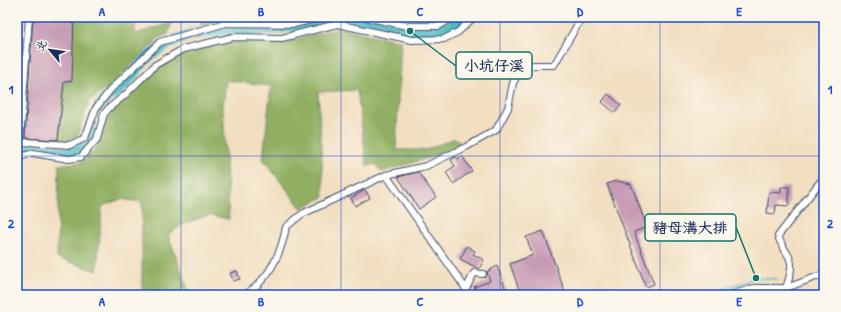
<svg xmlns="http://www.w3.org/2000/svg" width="841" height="312" font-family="'Patrick Hand','LXGW WenKai TC',sans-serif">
<rect width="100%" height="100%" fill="#fbf7ec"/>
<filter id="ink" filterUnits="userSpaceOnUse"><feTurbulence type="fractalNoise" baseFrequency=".025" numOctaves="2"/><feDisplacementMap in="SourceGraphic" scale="8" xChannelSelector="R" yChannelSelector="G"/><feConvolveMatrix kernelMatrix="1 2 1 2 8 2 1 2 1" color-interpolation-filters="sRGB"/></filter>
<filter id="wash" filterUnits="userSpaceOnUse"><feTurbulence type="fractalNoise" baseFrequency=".012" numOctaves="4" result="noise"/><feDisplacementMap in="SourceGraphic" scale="16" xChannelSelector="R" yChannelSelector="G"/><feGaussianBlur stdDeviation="0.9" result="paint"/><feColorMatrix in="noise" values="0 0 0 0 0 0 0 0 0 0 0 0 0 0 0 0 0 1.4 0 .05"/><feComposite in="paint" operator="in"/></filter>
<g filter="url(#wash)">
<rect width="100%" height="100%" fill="#f2dec0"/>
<g fill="#90af62" stroke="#566f60">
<path d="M 74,17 L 135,17 L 135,34 L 172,23 L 168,34 L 159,38 L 108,88 L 89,101 L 78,135 L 67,142 L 58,141 L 64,82 Z"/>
<path d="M 201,17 L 251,17 L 249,20 L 224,20 L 201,25 Z"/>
<path d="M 339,28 L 401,41 L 396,150 L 425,150 L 455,138 L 462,144 L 428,158 L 382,172 L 375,164 L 367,166 L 357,90 L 318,92 L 324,197 L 301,208 L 263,159 L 271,86 L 226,80 L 223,106 L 229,219 L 209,215 L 181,225 L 168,235 L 190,295 L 144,295 L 142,287 L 142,202 L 121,199 L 102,206 L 97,271 L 57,258 L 59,165 L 82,162 L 95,149 L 110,114 L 156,70 L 182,53 L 231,41 L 281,43 Z"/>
</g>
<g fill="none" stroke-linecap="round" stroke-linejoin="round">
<path stroke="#49b7c3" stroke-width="2" d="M 708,295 L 756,278 L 777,279"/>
<g stroke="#49b7c3" stroke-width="11">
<path d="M 354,17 C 389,26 433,43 464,17"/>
<path d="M 98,108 C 105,98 116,93 125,84 C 133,74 142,62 152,54 C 194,21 236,34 284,28 C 300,26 316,22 332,17"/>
<path d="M 17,149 C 43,138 79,171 91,128"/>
</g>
</g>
<g id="blocks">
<g fill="#c69ab4">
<path d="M 33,17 L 74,17 L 72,81 L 64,82 L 58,140 L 25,138 Z"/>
<path d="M 608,94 L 621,105 L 615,113 L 602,102 Z"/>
<path d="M 462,156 L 472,171 L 453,184 L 446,172 L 455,166 L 451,160 L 456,157 L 458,159 Z"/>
<path d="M 418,172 L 436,197 L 419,209 L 398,177 Z"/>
<path d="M 616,181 L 631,184 L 647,227 L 634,232 L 654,284 L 646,287 L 607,184 Z"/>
<path d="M 781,187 L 789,187 L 789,206 L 776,205 L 775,214 L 767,213 L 769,192 L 781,193 Z"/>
<path d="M 365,190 L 370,198 L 355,206 L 351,198 Z"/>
<path d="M 543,231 L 566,295 L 521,295 L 510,264 L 533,255 L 526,237 Z"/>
<path d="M 467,246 L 475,251 L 473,254 L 484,260 L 479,269 L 460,259 Z"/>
<path d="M 497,266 L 508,295 L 477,295 L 474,287 L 490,281 L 487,272 Z"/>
<path d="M 237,271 L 240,279 L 233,281 L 230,273 Z"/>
</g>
</g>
</g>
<g filter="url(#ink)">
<use href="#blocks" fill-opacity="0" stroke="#3b496d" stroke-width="1"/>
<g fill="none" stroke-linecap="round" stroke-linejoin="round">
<defs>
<g id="minor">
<path d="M 365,17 L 407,26 L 439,26 L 454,17"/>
<path d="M 20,142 L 29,17"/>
<path d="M 17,144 L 28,142 L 70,145 L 85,138 L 96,108 L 111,89 L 160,42 L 226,23 L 294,24 L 324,17"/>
<path d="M 17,158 L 33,153 L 69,159 L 81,157 L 97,139 L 104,114 L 109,108 L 125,95 L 155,65 L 183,49 L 233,37 L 282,38 L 337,24 L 412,40 L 444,39 L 458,32 L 474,17"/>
<path d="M 386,175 L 466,289 L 474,273 L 483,274"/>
<path d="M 786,288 L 824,274"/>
<path d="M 245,295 C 269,279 281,255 286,227 L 302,214 L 386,175 L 426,166 L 466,147 L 496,130 L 508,108 L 513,83 L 519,72 L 533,65 L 554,65 L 582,17"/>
<path d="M 730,295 L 755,288 L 786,288 C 789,279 793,268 790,259 C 787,252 781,245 778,236 L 824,177"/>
</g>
</defs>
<use href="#minor" stroke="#3b496d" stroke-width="8"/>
<use href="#minor" stroke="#fff" stroke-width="6"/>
</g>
</g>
<path fill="none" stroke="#1d4ed8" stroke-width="1" stroke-opacity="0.55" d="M 181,17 L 181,295M 341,17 L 341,295M 500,17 L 500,295M 660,17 L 660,295M 17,156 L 824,156"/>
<path fill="none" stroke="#0f766e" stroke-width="1.5" d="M410 31L456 66M756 278L736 227"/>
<g fill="#0f766e" stroke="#fbf7ec" stroke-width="1.5">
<circle cx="410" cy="31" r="4"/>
<circle cx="756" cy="278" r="4"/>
</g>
<g fill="#fbf7ec" stroke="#0f766e" stroke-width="1.5">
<rect x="456" y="52" width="76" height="27" rx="4"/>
<rect x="645" y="214" width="91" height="27" rx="4"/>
</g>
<g font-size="15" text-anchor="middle" font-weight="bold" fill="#1b2f5e">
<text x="494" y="71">小坑仔溪</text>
<text x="690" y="233">豬母溝大排</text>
</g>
<rect width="841" height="312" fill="none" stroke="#fbf7ec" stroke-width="44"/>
<g transform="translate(50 50) rotate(299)" stroke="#fbf7ec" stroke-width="3" paint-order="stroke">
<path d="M0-3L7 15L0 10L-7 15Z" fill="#1b2f5e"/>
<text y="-6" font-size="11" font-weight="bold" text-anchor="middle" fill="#1b2f5e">北</text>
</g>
<rect x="22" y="22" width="797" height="268" fill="none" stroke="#1d4ed8" stroke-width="1.5"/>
<g font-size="13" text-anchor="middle" font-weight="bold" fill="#1d4ed8">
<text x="102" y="16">A</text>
<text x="261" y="16">B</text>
<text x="420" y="16">C</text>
<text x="580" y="16">D</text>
<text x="739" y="16">E</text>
<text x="11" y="94">1</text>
<text x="830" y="94">1</text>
<text x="11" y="228">2</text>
<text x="830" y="228">2</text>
<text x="102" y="306">A</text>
<text x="261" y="306">B</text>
<text x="420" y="306">C</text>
<text x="580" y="306">D</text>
<text x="739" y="306">E</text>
</g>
</svg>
